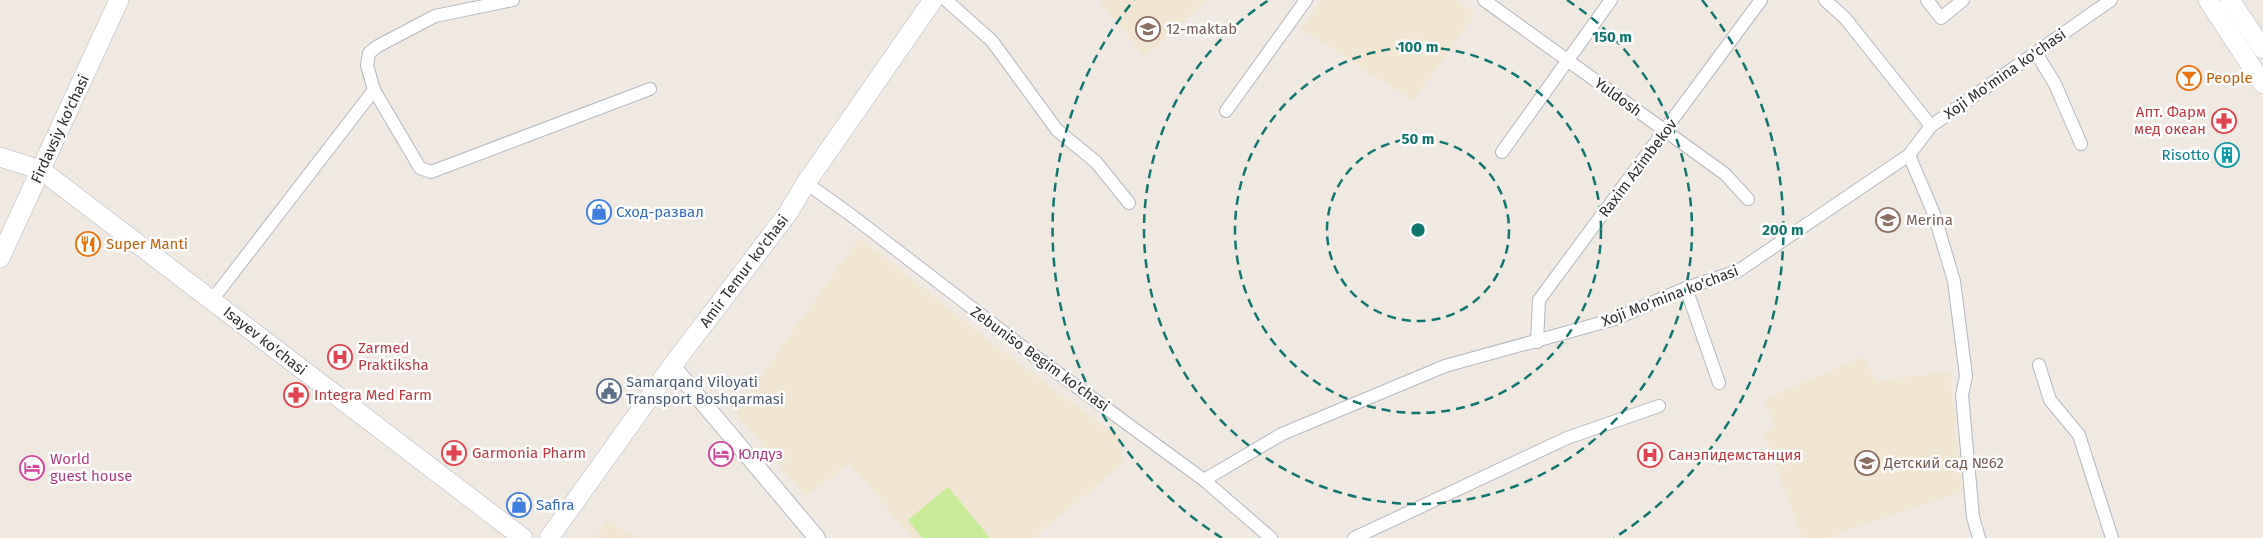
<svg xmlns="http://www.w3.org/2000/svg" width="2263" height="538" font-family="'Fira Sans',sans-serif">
<rect width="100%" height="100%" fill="#efe9e1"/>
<g fill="#f0e6d1">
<path d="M 1099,0 L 1206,0 L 1145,57 Z"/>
<path d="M 1321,0 L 1456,0 L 1475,14 L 1413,101 L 1301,29 Z"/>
<path d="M 859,238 L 991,342 L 1121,439 L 1122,465 L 1033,538 L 912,538 L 849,463 L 806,497 L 735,412 Z"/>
<path d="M 1863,357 L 1877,380 L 1950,372 L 1962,492 L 1845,531 L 1830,538 L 1802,538 L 1764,434 L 1775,426 L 1764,399 Z"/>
<path d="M 608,520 L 637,538 L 594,538 Z"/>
</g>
<path fill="#c9ec9a" d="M 948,487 L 990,538 L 922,538 L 908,520 Z"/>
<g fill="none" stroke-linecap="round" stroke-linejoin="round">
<defs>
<g id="minor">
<path d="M 513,0 L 435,16 L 378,46 L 369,53 L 367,65 L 374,90 L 420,168 L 431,172 L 650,89"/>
<path d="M 946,0 L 992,41 L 1057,130 L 1096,162 L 1129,203"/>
<path d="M 1484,0 L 1725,174 L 1748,199"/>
<path d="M 1825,0 L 1845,18 L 1931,126"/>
<path d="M 1927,0 L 1941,18 L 1963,0"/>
<path d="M 2036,53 L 2055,84 L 2081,144"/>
<path d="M 1226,111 L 1306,0"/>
<path d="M 1502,152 L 1611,0"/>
<path d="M 1909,155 L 1934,214 L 1954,281 L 1966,376 L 1962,395 L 1973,517 L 1979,538"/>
<path d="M 806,183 L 851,215 L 1032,354 L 1204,480 L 1271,538"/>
<path d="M 1686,288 L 1719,383"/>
<path d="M 212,300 L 374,90"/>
<path d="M 1537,342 L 1539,300 L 1761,0"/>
<path d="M 2039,365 L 2050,400 L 2079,435 L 2112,538"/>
<path d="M 1204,480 L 1282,434 L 1445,366 L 1615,319 L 1686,288 L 1738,271 L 1909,155 L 1931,126 L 2111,0"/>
<path d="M 1354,538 L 1567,438 L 1659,406"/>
</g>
<path id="tertiary" d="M 672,366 L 817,538"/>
<g id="secondary">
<path d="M 2208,0 L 2263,84"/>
<path d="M 2230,0 L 2263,49"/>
<path d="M 0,157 L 41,170 L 523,538"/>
<path d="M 0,258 L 119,0"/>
<path d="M 549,538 L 672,366 L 788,213 L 806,183 L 933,0"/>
</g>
</defs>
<use href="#minor" stroke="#b4b7c1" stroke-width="14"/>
<use href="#tertiary" stroke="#b4b7c1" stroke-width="18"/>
<use href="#secondary" stroke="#b4b7c1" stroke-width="20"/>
<use href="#minor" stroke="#fff" stroke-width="12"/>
<use href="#tertiary" stroke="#fff" stroke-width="16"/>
<use href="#secondary" stroke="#fff" stroke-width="19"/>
</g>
<g fill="none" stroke="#0f766e" stroke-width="2.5" stroke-dasharray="9 6">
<circle cx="1418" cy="230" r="91"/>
<circle cx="1418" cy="230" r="183"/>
<path d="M1567 0A274 274 0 1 1 1269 0"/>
<path d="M1222 538A365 365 0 0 1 1134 0M1702 0A365 365 0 0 1 1614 538"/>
</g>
<defs>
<symbol id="school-ring" viewBox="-11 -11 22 22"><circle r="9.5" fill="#fff" stroke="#8d6e63" stroke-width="1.5"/><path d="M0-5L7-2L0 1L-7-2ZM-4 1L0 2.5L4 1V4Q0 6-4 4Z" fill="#8d6e63"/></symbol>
<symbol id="bar-ring" viewBox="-11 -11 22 22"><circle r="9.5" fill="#fff" stroke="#e8710a" stroke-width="1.5"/><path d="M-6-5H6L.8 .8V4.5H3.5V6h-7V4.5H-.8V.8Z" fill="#e8710a"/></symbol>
<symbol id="pharmacy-ring" viewBox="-11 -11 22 22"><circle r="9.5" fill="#fff" stroke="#e0444e" stroke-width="1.5"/><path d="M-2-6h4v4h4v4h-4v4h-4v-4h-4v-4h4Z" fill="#e0444e"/></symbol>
<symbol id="building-ring" viewBox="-11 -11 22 22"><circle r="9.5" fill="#fff" stroke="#0f9aa8" stroke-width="1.5"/><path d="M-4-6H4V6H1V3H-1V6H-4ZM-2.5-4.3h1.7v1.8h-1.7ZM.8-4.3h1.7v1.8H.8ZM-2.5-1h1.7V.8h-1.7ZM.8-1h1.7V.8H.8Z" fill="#0f9aa8"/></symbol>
<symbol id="shop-ring" viewBox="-11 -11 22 22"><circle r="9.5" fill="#fff" stroke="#3f7fe0" stroke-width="1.5"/><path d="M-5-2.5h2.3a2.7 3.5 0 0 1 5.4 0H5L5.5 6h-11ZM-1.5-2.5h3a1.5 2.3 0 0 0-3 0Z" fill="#3f7fe0"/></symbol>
<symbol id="restaurant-ring" viewBox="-11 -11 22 22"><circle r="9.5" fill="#fff" stroke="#e8710a" stroke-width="1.5"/><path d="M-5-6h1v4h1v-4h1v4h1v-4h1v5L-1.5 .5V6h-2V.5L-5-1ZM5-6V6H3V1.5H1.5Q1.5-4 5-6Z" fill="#e8710a"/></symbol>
<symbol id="hospital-ring" viewBox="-11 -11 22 22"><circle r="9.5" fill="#fff" stroke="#e0444e" stroke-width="1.5"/><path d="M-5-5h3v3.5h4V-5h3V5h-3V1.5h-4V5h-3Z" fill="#e0444e"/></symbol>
<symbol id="civic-ring" viewBox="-11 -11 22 22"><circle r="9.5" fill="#fff" stroke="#5c6f8a" stroke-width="1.5"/><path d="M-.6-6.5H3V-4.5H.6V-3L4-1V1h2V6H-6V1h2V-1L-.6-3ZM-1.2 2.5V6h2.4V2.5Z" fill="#5c6f8a"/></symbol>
<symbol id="hotel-ring" viewBox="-11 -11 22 22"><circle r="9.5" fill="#fff" stroke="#d1479c" stroke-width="1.5"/><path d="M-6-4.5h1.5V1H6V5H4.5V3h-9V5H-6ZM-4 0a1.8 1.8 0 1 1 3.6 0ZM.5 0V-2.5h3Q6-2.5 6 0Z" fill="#d1479c"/></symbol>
</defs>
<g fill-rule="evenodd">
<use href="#school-ring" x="1134" y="15" width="28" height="28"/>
<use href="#bar-ring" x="2175" y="64" width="28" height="28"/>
<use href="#pharmacy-ring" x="2210" y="107" width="28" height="28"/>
<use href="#building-ring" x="2213" y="141" width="28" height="28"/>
<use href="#shop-ring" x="585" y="198" width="28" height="28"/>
<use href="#school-ring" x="1874" y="206" width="28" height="28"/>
<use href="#restaurant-ring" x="74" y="230" width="28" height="28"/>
<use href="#hospital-ring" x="326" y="343" width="28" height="28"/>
<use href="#civic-ring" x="595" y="377" width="28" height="28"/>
<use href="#pharmacy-ring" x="282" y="381" width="28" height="28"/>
<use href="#pharmacy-ring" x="440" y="439" width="28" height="28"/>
<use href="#hotel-ring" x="707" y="440" width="28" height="28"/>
<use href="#hospital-ring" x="1636" y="441" width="28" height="28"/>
<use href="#school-ring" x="1853" y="449" width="28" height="28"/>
<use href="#hotel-ring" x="18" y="454" width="28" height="28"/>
<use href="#shop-ring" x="505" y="491" width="28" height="28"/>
</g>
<g text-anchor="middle" stroke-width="5" stroke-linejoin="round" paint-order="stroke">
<g font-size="15" fill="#785e54" stroke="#fff" text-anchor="start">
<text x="1166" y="34">12-maktab</text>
<text x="1906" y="225">Merina</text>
<text x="1884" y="468">Детский сад №62</text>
</g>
<g font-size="15" fill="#2e2e2e" stroke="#fff">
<text transform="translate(2005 74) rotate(-35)" y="5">Xoji Mo'mina ko'chasi</text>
<text transform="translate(1618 97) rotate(36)" y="5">Yuldosh</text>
<text transform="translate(60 129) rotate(-65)" y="5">Firdavsiy ko'chasi</text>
<text transform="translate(1638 168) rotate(-53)" y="5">Raxim Azimbekov</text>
<text transform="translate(744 271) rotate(-53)" y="5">Amir Temur ko'chasi</text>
<text transform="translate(1670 296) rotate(-21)" y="5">Xoji Mo'mina ko'chasi</text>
<text transform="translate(265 341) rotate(38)" y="5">Isayev ko'chasi</text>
<text transform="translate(1040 359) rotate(36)" y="5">Zebuniso Begim ko'chasi</text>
</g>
<g font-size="15" fill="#c56008" stroke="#fff" text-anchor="start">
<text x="2206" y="83">People</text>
<text x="106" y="249">Super Manti</text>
</g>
<g font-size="15" fill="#be3a42" stroke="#fff" text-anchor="start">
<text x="2206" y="117" text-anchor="end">Апт. Фарм<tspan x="2206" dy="17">мед океан</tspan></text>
<text x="358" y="353">Zarmed<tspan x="358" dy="17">Praktiksha</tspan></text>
<text x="314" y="400">Integra Med Farm</text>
<text x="472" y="458">Garmonia Pharm</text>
<text x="1668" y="460">Санэпидемстанция</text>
</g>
<g font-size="15" fill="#0d838f" stroke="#fff" text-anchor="end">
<text x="2210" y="160">Risotto</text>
</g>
<g font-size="15" fill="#366cbe" stroke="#fff" text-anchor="start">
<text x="616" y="217">Сход-развал</text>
<text x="536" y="510">Safira</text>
</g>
<g font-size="15" fill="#4e5e75" stroke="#fff" text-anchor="start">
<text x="626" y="387">Samarqand Viloyati<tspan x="626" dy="17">Transport Boshqarmasi</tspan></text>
</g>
<g font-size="15" fill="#b23c85" stroke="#fff" text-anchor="start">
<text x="738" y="459">Юлдуз</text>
<text x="50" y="464">World<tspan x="50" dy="17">guest house</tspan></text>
</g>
</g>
<circle cx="1418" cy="230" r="8" fill="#0f766e" stroke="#fff" stroke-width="2.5"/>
<g font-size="15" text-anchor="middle" font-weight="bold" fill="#0f766e" stroke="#fff" stroke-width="5" stroke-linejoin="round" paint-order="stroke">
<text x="1612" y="42">150 m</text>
<text x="1418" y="52">100 m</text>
<text x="1418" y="144">50 m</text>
<text x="1783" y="235">200 m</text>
</g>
</svg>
